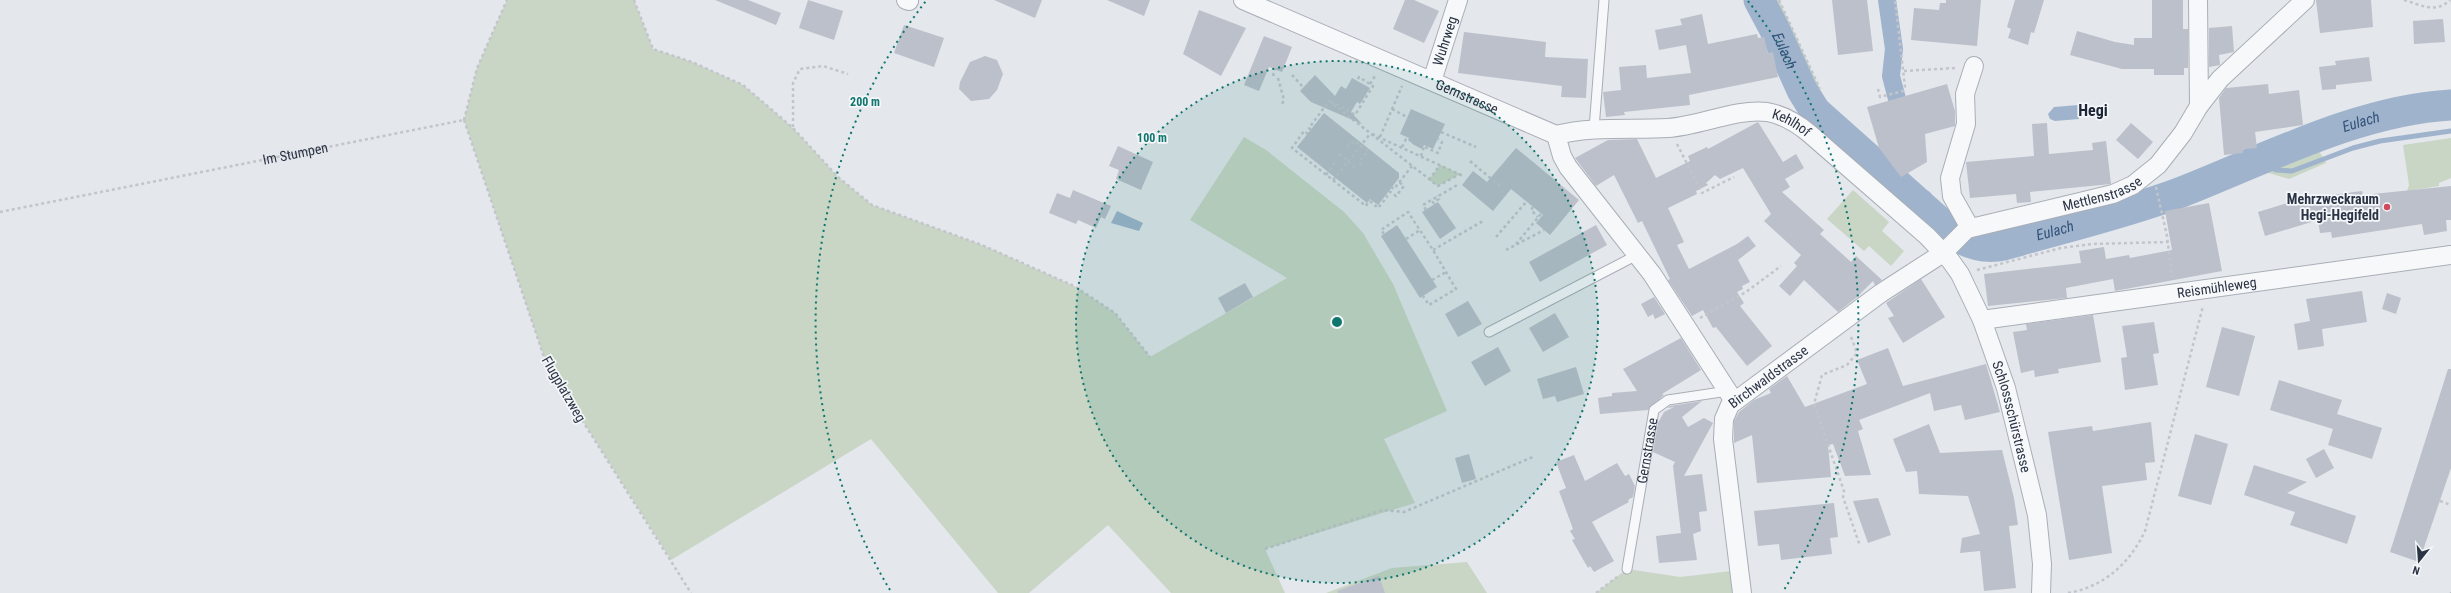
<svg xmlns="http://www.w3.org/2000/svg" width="2451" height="593" font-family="'Roboto Condensed',sans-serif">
<rect width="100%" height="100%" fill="#e4e7ec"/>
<g fill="#c9d6c5">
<path d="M 507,0 L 634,0 L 653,49 L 692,62 L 743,85 L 793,128 L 838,177 L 872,205 L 982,245 L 1074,286 L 1115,313 L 1150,357 L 1287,278 L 1190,220 L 1244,137 L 1266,150 L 1344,212 L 1363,233 L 1393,284 L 1447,411 L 1384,439 L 1415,503 L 1265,549 L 1285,593 L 1171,593 L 1108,525 L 1029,593 L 998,593 L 871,439 L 671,560 L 546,363 L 464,120 L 477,68 Z"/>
<path d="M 1744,0 L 1779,0 L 1820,89 L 1813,95 L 1964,231 L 1989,238 L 2157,191 L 2272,147 L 2375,112 L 2451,104 L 2451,114 L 2377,123 L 2317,147 L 2326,163 L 2289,179 L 2262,171 L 2254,172 L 2162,208 L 1989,252 L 1972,251 L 1951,245 L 1799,104 L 1766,35 Z"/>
<path d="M 2451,138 L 2451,178 L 2439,183 L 2439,186 L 2407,191 L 2409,185 L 2403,145 Z"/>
<path d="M 1440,165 L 1460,174 L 1438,186 L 1429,180 Z"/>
<path d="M 1853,190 L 1889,222 L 1882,231 L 1904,251 L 1891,266 L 1869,246 L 1864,251 L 1827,219 Z"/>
<path d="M 1467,562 L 1487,593 L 1326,593 L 1392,568 Z"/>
<path d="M 1627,569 L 1680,577 L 1740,570 L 1742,593 L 1596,593 Z"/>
</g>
<g fill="#9fb4cc">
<path d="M 2078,105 L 2079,119 L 2055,121 L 2050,119 L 2048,114 L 2054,107 Z"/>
<path d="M 1117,211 L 1143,223 L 1139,231 L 1111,223 Z"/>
</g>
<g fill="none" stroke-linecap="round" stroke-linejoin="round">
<path stroke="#9fb4cc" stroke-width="5" d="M 2256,161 L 2276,170 L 2292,171 L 2353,148 L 2380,141 L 2451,131"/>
<g stroke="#9fb4cc" stroke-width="18">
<path d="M 1887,0 L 1894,49 L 1891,76 L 1897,99"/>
<path d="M 1924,199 L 1926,210"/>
</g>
<path stroke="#9fb4cc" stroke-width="31" id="s1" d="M 1759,0 L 1775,30 L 1802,90 L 1815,111 L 1952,233 C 1969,245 1985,249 2004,245 C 2062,228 2123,214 2179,193 C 2264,160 2358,110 2451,105"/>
</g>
<g fill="#bbc0ca">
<path d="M 715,0 L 748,0 L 781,13 L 776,25 Z"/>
<path d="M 808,0 L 843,11 L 834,40 L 799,28 Z"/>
<path d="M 994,0 L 1042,0 L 1035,18 Z"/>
<path d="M 1107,0 L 1150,0 L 1144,16 Z"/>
<path d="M 1405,0 L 1414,0 L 1439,11 L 1424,43 L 1393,29 Z"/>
<path d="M 1832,0 L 1867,0 L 1873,51 L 1838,55 Z"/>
<path d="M 1946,0 L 1981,0 L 1977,46 L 1911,40 L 1914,8 L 1939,10 L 1940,3 L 1946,3 Z"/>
<path d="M 2015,0 L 2044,0 L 2034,33 L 2031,32 L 2028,45 L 2008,38 L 2011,29 L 2007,27 Z"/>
<path d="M 2152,0 L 2183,0 L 2183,29 L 2188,29 L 2188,68 L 2184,68 L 2184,75 L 2154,75 L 2154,69 L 2122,69 L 2070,55 L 2077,31 L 2115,42 L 2134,45 L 2134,38 L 2152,38 Z"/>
<path d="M 2316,0 L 2371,0 L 2373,27 L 2320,33 Z"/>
<path d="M 1199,10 L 1246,28 L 1221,76 L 1183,54 Z"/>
<path d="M 1702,14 L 1708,44 L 1757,34 L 1758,38 L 1764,37 L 1768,53 L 1773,52 L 1778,77 L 1689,95 L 1690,105 L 1624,112 L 1625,115 L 1606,117 L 1603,92 L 1621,90 L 1619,67 L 1646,65 L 1647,78 L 1691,73 L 1686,45 L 1659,50 L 1655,30 L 1682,25 L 1680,19 Z"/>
<path d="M 2443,19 L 2445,42 L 2414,44 L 2413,21 Z"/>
<path d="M 904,25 L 944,38 L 934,67 L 894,53 Z"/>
<path d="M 2232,26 L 2234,52 L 2219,55 L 2220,65 L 2209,67 L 2209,28 Z"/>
<path d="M 1464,32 L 1546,42 L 1545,57 L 1588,59 L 1586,98 L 1561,97 L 1562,86 L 1458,73 Z"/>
<path d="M 1264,36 L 1292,47 L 1282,72 L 1269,67 L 1259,91 L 1244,85 Z"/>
<path d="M 985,56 L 997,60 L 1003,74 L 997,90 L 989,99 L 971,101 L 959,89 L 960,82 L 970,62 Z"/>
<path d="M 2369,57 L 2372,81 L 2336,85 L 2336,89 L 2322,90 L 2319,67 L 2336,65 L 2335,61 Z"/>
<path d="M 1315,75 L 1335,96 L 1341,86 L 1346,89 L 1352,78 L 1370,88 L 1360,104 L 1357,102 L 1351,112 L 1362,124 L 1311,102 L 1300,91 Z"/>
<path d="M 1947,84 L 1955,111 L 1955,126 L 1925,134 L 1927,162 L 1901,177 L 1879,148 L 1867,107 Z"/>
<path d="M 2268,84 L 2269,94 L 2299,90 L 2303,125 L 2255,132 L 2257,148 L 2243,149 L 2243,153 L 2224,155 L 2219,98 L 2226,88 Z"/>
<path d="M 1411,109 L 1445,124 L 1433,149 L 1424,145 L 1422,149 L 1414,145 L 1408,140 L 1409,138 L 1400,134 Z"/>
<path d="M 1324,113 L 1399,173 L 1399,178 L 1378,205 L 1370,199 L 1367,203 L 1297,147 Z"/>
<path d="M 1758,122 L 1783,162 L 1796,154 L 1804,168 L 1785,179 L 1790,187 L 1782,192 L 1824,230 L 1820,234 L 1851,262 L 1856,256 L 1882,280 L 1875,285 L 1873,281 L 1856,298 L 1838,312 L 1804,280 L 1790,296 L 1779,286 L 1797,266 L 1794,263 L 1801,255 L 1764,221 L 1771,214 L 1743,168 L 1720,179 L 1715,175 L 1706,183 L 1708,185 L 1696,191 L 1697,194 L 1668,208 L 1684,242 L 1677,245 L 1689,269 L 1737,244 L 1748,236 L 1756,246 L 1738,260 L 1750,282 L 1742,286 L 1743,289 L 1737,292 L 1744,303 L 1740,306 L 1772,346 L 1747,366 L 1716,327 L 1713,328 L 1703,310 L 1692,316 L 1668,280 L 1670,279 L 1642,221 L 1638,223 L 1614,175 L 1596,186 L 1575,158 L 1608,140 L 1637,139 L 1656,178 L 1690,161 L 1688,156 L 1707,147 L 1708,149 Z"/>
<path d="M 2047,123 L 2049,154 L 2093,150 L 2092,143 L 2106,141 L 2111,184 L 2030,192 L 2031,202 L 2017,203 L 2016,194 L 1970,198 L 1966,162 L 2034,156 L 2032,124 Z"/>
<path d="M 2131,123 L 2153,142 L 2138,159 L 2116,140 Z"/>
<path d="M 1118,146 L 1153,162 L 1141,190 L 1116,179 L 1119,170 L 1109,166 Z"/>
<path d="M 1516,148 L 1579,200 L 1550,235 L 1536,223 L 1543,215 L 1511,189 L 1493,211 L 1462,185 L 1473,171 L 1487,182 Z"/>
<path d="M 2451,186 L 2451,220 L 2446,220 L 2447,231 L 2424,235 L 2422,224 L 2332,238 L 2331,232 L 2320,233 L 2318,220 L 2265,236 L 2258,212 L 2300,199 L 2362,191 L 2363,195 Z"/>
<path d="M 1073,190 L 1111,206 L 1105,219 L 1101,217 L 1096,228 L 1078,220 L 1076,224 L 1049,213 L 1057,193 L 1070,198 Z"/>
<path d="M 1438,202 L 1456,228 L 1440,239 L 1422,212 Z"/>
<path d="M 2209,203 L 2222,271 L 2115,291 L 2113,279 L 2066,288 L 2067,298 L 1988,306 L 1984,274 L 2081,263 L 2079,251 L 2104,247 L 2106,259 L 2129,255 L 2130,258 L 2172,250 L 2165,211 Z"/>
<path d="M 1397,225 L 1437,287 L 1420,298 L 1381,236 Z"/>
<path d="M 1596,225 L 1607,245 L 1540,282 L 1529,262 Z"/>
<path d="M 1921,279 L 1945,317 L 1903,343 L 1888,318 L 1894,316 L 1886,303 Z"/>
<path d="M 1245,283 L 1253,297 L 1226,313 L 1218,298 Z"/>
<path d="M 2362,291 L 2367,322 L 2322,329 L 2324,346 L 2298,350 L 2294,324 L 2310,321 L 2306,299 Z"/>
<path d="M 2387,293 L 2401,298 L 2396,314 L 2382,309 Z"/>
<path d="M 1654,297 L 1665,314 L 1655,319 L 1653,314 L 1648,317 L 1641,304 Z"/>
<path d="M 1468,301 L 1482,324 L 1458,337 L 1445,314 Z"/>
<path d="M 1555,313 L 1569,337 L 1543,352 L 1529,328 Z"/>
<path d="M 2093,315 L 2101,362 L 2058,369 L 2059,373 L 2035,377 L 2034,370 L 2021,373 L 2013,332 L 2027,330 L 2026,324 Z"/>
<path d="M 2154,322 L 2159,353 L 2153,354 L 2158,385 L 2125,390 L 2121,358 L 2127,357 L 2122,326 Z"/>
<path d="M 2222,327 L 2255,336 L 2239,396 L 2206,387 Z"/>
<path d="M 1681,338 L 1701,370 L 1662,394 L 1664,395 L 1648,410 L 1600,414 L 1598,398 L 1612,396 L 1612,393 L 1637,391 L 1623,369 Z"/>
<path d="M 1498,347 L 1511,371 L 1485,386 L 1471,362 Z"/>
<path d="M 1888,348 L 1903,386 L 1986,364 L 2000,412 L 1965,420 L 1961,405 L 1934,411 L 1930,393 L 1859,420 L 1863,429 L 1858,431 L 1871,475 L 1845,476 L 1833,444 L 1828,445 L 1831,477 L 1757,483 L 1752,435 L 1734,443 L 1734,421 L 1739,412 L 1754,400 L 1771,393 L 1769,389 L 1787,376 L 1805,407 L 1867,384 L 1857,360 Z"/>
<path d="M 1576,367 L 1584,394 L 1557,402 L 1555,396 L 1543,399 L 1537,379 Z"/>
<path d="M 2448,369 L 2451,369 L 2451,468 L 2419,562 L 2390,552 Z"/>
<path d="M 2279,380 L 2342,400 L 2337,414 L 2382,428 L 2372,459 L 2328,445 L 2333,429 L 2270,410 Z"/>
<path d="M 1702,401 L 1682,417 L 1688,427 L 1704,418 L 1713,423 L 1684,476 L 1702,474 L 1707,511 L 1699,512 L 1701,531 L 1693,534 L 1697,560 L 1659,563 L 1656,536 L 1681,533 L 1673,466 L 1675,462 L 1653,452 L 1658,423 L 1664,412 L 1674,407 L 1667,408 L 1670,406 Z"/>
<path d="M 2151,422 L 2155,462 L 2145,463 L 2147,480 L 2102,486 L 2112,553 L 2069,560 L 2048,432 L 2092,426 L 2093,431 Z"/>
<path d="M 1929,424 L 1940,453 L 2002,450 L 2014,498 L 2018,525 L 2009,526 L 2016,588 L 1984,591 L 1980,551 L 1960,553 L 1962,538 L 1980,534 L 1968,496 L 1919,494 L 1917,471 L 1906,472 L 1893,439 Z"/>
<path d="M 2195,434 L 2228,444 L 2211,505 L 2178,496 Z"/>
<path d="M 2324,449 L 2334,468 L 2316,478 L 2306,459 Z"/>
<path d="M 1469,454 L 1476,479 L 1462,483 L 1455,458 Z"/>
<path d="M 1574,455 L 1585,481 L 1617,463 L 1625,476 L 1629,474 L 1635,486 L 1633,497 L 1628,500 L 1629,502 L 1592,522 L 1614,561 L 1594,572 L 1590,566 L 1588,568 L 1572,540 L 1575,539 L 1570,531 L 1573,529 L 1559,491 L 1566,488 L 1556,462 Z"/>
<path d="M 2254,465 L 2307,482 L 2287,493 L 2356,516 L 2347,544 L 2290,525 L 2295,512 L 2244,495 Z"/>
<path d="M 1878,498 L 1891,535 L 1868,543 L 1853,501 Z"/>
<path d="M 1834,503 L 1838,537 L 1830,538 L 1832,554 L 1781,560 L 1779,544 L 1758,546 L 1754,511 Z"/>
<path d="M 1379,576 L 1385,593 L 1338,593 L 1337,591 Z"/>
</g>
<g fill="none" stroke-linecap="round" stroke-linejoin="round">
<defs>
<g id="service">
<path d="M 1594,129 L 1604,0"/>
<path d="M 1489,332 L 1637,255"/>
<path id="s3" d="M 1627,569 L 1654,410 L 1668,400 L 1728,391"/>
</g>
<g id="minor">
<path d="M 906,0 L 909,1"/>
<path id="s4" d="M 1243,0 L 1556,135"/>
<path id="s5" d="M 1432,81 L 1458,0"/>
<path d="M 2199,106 L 2220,79 L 2305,0"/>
<path id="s6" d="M 1556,135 C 1594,126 1630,130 1668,128 C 1700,126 1737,108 1767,112 C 1784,115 1797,123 1810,134 L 1927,236 L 1950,260 L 1960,274 L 1982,320 L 2006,388 L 2037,515 L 2042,564 L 2041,593"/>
<path d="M 1556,135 L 1562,156 L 1568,167 L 1652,274 L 1734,401"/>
<path d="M 1970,228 L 1952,196 L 1950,178 L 1966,124 L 1965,94 L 1974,66"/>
<path id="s7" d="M 1982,320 L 2451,255"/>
<path id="s8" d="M 1742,593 L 1723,439 L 1724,419 L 1730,405 L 1881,293 L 1943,253 L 1967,229 L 2113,194 L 2133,185 L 2158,165 L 2183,133 L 2199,106 L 2198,0"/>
</g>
</defs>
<use href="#service" stroke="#a9aeb7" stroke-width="11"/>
<use href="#minor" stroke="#a9aeb7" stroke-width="20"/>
<g stroke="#c2c5cb" stroke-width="2.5" stroke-dasharray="3 3" stroke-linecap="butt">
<path d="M 634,0 L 653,49 L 692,62 L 743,85 L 793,128 L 838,177 L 872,205 L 982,245 L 1074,286 L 1115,313 L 1150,357"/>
<path d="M 1779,0 L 1820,89"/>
<path d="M 2404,0 C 2421,5 2436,14 2450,0"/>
<path d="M 1904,71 L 1955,68"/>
<path d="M 1292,75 L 1303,87"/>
<path d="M 1273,76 L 1275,69"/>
<path d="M 1278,78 L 1284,100 L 1282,104"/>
<path d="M 1370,84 L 1375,76"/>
<path d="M 1878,89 L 1880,97 L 1903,91 L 1905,87 L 1895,0"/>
<path d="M 1332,104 L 1333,102 L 1355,115 L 1373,86 L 1359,77 L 1357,81"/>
<path d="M 1392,109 L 1407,117"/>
<path d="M 464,120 L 546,363 L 691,593"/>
<path d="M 464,120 L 477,68 L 507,0"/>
<path d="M 793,127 L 793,83 L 800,69 L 823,66 L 848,74"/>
<path d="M 1311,130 L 1309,128 L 1329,101 L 1438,186 L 1460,174"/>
<path d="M 1441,132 L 1476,147"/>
<path d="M 1308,134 L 1304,131 L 1292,148 L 1366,206 L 1369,200"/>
<path d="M 1372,134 L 1463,176"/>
<path d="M 1380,137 L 1402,86"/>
<path d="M 1347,144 L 1349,146 L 1354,141 L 1368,151 L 1359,162 L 1362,165"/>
<path d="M 1677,144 L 1702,193 L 1734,177"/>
<path d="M 1402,147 L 1406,139 L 1408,140"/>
<path d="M 1425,147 L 1438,153 L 1442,142 L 1438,139"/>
<path d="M 1339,154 L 1349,161"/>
<path d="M 1421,156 L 1424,147"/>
<path d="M 1470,161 L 1500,186 L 1503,183"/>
<path d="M 1348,162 L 1358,170"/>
<path d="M 1326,175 L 1336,161 L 1334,160"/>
<path d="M 1333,180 L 1370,134"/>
<path d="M 1429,180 L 1440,165"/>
<path d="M 1391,187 L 1394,189 L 1412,166"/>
<path d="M 2156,187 L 2167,236 L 2172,277"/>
<path d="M 1389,191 L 1396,196 L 1404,186 L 1399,182"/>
<path d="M 1370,201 L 1378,208 L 1387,197 L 1386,195"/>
<path d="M 1434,204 L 1433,202 L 1439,199 L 1437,196"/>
<path d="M 1533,207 L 1531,210 L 1538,217"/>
<path d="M 1426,210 L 1423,205 L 1459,184"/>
<path id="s2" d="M 0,212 L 464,120"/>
<path d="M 1384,234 L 1381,230 L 1408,212 L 1433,250 L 1456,289 L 1429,305 L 1423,296"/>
<path d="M 1496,237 L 1526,202"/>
<path d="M 1406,239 L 1420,230"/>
<path d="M 1516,244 L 1541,214"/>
<path d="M 1433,250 L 1483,221"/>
<path d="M 1506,250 L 1544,230"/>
<path d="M 1977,270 L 2061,248 L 2092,244 L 2168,242"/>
<path d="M 1432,280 L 1446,272"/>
<path d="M 1700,318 L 1746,292 L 1781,266"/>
<path d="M 1851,337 L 1857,353 L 1847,365 L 1822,375 L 1814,404 L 1844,491 L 1843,497 L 1860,546"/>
<path d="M 2440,501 L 2451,505"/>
<path d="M 1265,549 L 1383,510 L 1404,512 L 1535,456"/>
<path d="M 1596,593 L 1617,577"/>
<path d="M 2068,593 C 2104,587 2130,563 2145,531 L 2203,306"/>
<path d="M 2451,593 L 2451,592"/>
</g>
<use href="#service" stroke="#f7f8fa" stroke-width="9"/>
<use href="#minor" stroke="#f7f8fa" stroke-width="18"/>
</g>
<circle cx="1337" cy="322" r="261" fill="#0f766e" fill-opacity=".12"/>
<g fill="none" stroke="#0f766e" stroke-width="2" stroke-dasharray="2 4">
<circle cx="1337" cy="322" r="261"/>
<path d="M890 590A521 521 0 0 1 926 1M1748 1A521 521 0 0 1 1784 590"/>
</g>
<circle fill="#d1495b" stroke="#f4f6f9" stroke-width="1.5" cx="2387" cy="207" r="4"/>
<g text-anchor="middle" stroke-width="3.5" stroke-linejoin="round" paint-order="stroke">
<g font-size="14" fill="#2b3445" stroke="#f4f6f9">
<text dy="5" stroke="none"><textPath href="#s5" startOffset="42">Wuhrweg</textPath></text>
<text dy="5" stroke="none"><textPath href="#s4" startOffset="244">Gernstrasse</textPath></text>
<text dy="5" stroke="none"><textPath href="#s6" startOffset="240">Kehlhof</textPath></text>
<text dy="5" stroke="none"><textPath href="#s2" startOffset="301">Im Stumpen</textPath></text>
<text dy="5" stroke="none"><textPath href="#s8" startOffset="626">Mettlenstrasse</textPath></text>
<text dy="5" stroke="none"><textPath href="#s7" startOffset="237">Reismühleweg</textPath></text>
<text dy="5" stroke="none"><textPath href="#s8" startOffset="238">Birchwaldstrasse</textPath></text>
<text transform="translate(564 389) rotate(60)" y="5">Flugplatzweg</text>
<text dy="5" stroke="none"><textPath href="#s6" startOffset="620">Schlossschürstrasse</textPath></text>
<text dy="5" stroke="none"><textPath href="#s3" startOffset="120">Gernstrasse</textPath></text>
</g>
<g font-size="14" font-weight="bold" fill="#2b3445" stroke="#f4f6f9" text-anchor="end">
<text x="2379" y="204">Mehrzweckraum<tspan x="2379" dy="16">Hegi-Hegifeld</tspan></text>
</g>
<g font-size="15" font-style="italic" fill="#34527a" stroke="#f4f6f9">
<text dy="5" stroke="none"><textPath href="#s1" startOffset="57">Eulach</textPath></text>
<text dy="5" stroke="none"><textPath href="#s1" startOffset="741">Eulach</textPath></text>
<text dy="5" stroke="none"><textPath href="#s1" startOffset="416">Eulach</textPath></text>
</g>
<g font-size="16" font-weight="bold" fill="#1d2536" stroke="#f4f6f9">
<text x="2093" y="116">Hegi</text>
</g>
</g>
<circle cx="1337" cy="322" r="6" fill="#0f766e" stroke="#f4f6f9" stroke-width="2"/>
<g font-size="12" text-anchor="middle" font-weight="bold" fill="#0f766e" stroke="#f4f6f9" stroke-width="3.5" stroke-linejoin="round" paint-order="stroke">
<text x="865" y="106">200 m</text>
<text x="1152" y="142">100 m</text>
</g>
<g transform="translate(2419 561) rotate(197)" stroke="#f4f6f9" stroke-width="3" paint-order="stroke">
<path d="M0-3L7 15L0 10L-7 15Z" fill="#2b3445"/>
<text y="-6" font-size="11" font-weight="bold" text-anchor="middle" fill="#2b3445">N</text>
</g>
</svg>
